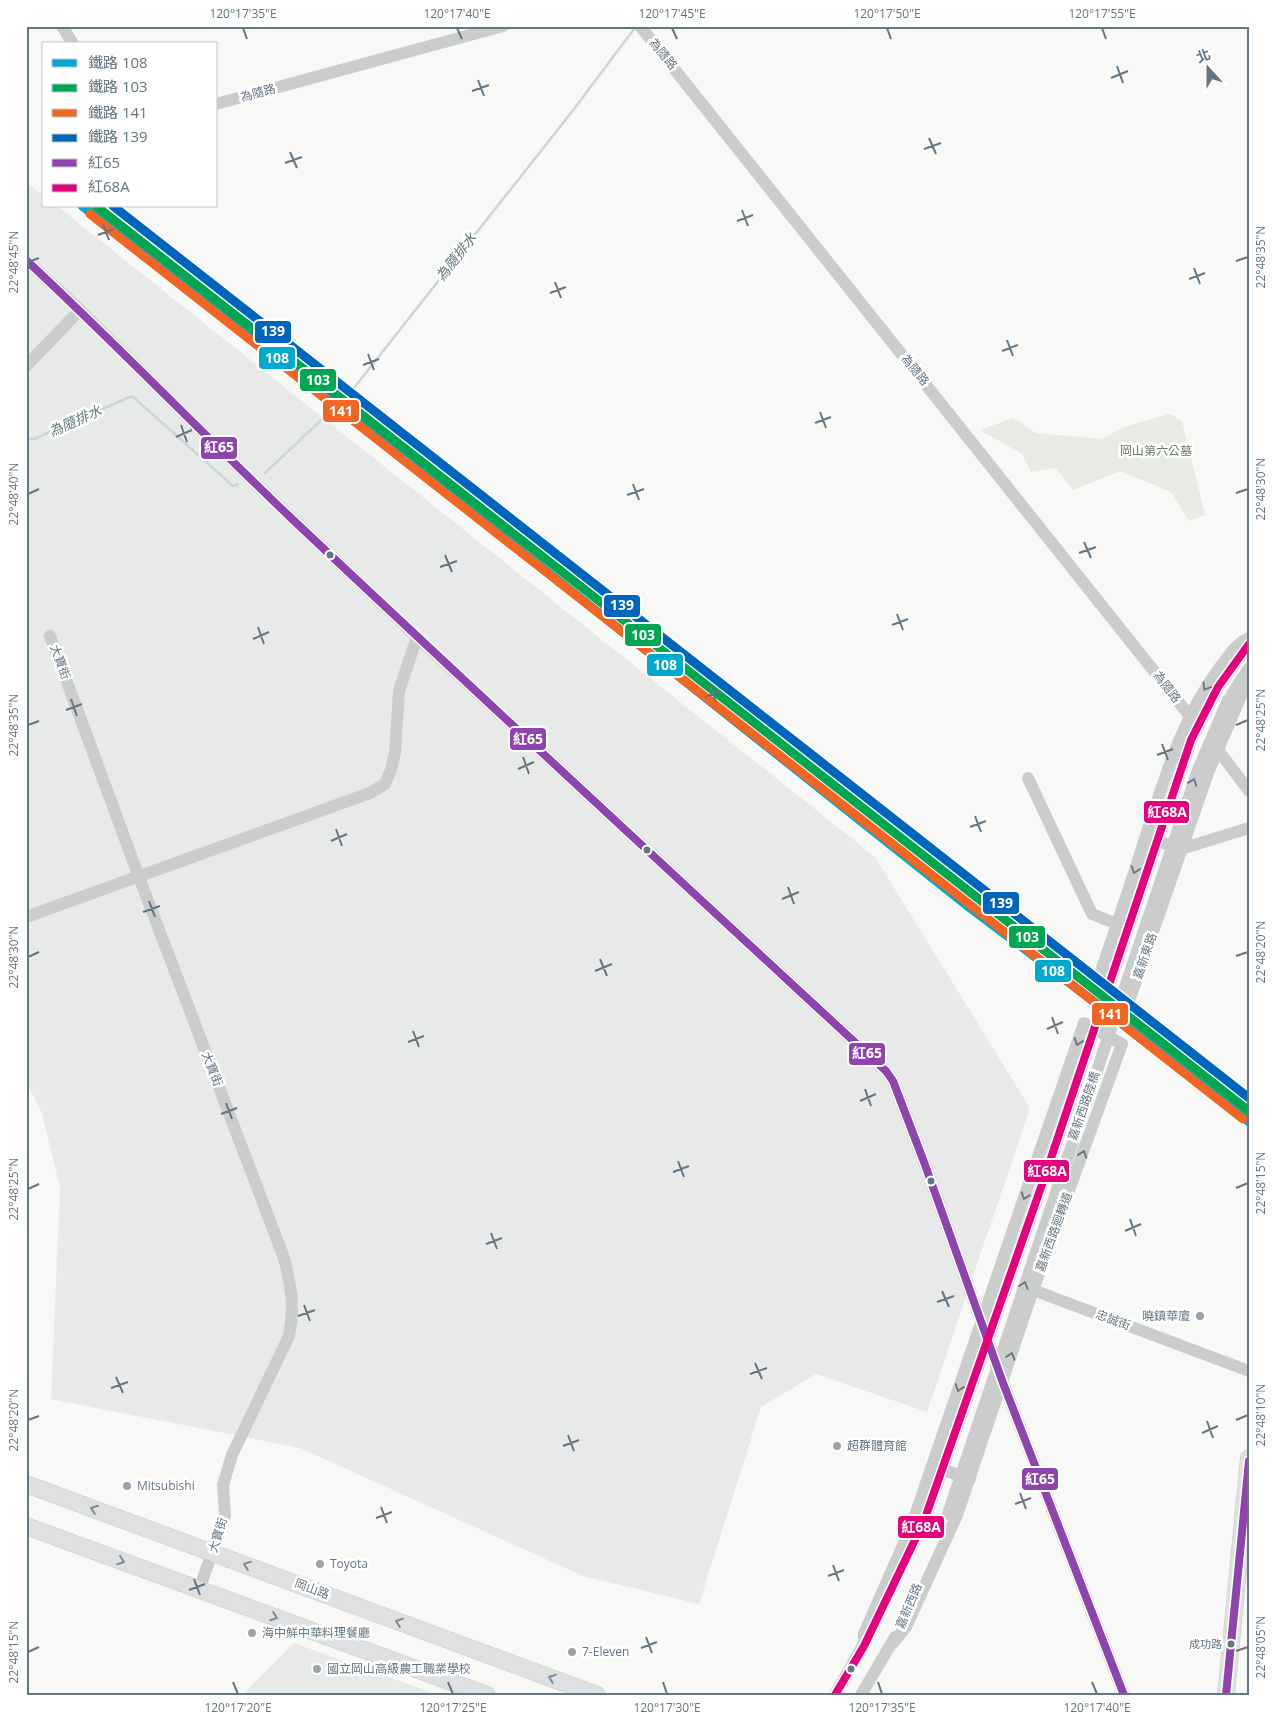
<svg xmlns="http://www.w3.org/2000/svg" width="1275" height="1721" font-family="'Open Sans','Noto Sans TC',sans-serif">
<rect width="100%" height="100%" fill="#f8f8f7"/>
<g fill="#e8eae9">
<path d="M 26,182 L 44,196 L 44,206 L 57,206 L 875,857 L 1030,1108 L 927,1412 L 816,1374 L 761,1407 L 699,1604 L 583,1576 L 300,1448 L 51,1399 L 60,1188 L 42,1113 L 26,1081 Z"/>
<path d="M 294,1643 L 438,1695 L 242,1695 Z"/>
</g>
<path fill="#e7eae5" d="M 1170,414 L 1182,421 L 1205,515 L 1189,521 L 1171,492 L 1120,471 L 1073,490 L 1056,468 L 1031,472 L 1022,454 L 980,430 L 1013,418 L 1036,433 L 1102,439 L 1124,427 Z"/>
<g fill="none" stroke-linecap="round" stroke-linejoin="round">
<g stroke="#cdd5d8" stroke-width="2.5">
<path d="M 26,439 L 34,439 L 132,396 L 233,486 L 238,484"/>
<path d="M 265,473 L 350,393 L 574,109 L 634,29"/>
</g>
<defs>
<g id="major">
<path d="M 26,1484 L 597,1695"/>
<path d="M 26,1526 L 487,1695"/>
<path d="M 1226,1695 L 1249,1458"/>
</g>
</defs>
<use href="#major" stroke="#d4d5d5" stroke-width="18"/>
<g stroke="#cbcdcd" stroke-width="12">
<path d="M 62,26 L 73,44"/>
<path d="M 640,26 L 1189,715"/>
<path d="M 216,104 L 503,26"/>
<path d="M 26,260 L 80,310 L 243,472 L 417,637 L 886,1071 L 893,1081 L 924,1162 L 1003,1383 L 1124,1695"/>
<path d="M 26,366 L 80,310"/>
<path d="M 50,636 L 139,877 L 284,1258 C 291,1286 295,1307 289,1336 L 232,1455 L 223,1485 L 225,1515 L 199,1590"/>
<path d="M 1249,638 C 1234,645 1230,655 1220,667 C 1179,722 1162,787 1141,851 C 1128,892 1114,933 1100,974 L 1100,989 L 1128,1004 L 1208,773 L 1241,696 L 1249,684"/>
<path d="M 1218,687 L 1249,644"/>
<path d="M 1232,694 L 1249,668"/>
<path d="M 1218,750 L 1249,791"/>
<path d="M 1028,778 L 1092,914 L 1117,924"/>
<path d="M 1149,838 L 1181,849 L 1249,828"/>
<path d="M 26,917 L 370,793 L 385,784 L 391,770 L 395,753 L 399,691 L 417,637"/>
<path d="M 1033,1290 L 1249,1371"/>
<path d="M 933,1466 L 970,1479"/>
<path d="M 911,1548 L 924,1521"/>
<path d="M 864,1646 L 864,1634 L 911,1527 L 1084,1023 L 1122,1044 L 1033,1290 L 957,1515 L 906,1627 L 893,1643"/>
<path d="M 835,1695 L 867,1638"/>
<path d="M 861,1695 L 895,1637"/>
</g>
<use href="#major" stroke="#dfe0e1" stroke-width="16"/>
<g stroke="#cbcdcd" stroke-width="12">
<path d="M 948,1514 L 1198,770 L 1228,700"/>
<path d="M 924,1521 L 1046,1173 L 1191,740 L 1218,687"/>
</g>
<defs>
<g id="bus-1">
<path d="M 26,260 C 116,344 201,432 290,517 C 487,703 687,887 886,1071 L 893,1081 L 924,1162 L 1003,1383 L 1124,1695"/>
<path d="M 1226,1695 L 1249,1461"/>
</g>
<path id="bus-2" d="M 835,1695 L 864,1646 L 924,1521 L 1046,1173 L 1191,740 L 1218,687 L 1249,644"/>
</defs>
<use href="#bus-1" stroke="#fff" stroke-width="11"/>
<use href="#bus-2" stroke="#fff" stroke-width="11"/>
<use href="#bus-1" stroke="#8e44ad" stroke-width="8"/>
<use href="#bus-2" stroke="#e5007d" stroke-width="8"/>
<defs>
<path id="rail-1" d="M 82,206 L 325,395 L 970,908 L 1129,1028 L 1249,1122"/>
<path id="rail-2" d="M 96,206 L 1249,1111"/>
<path id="rail-3" d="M 90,214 L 1243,1119"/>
<path id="rail-4" d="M 113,206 L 1249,1098"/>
</defs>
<use href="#rail-1" stroke="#fff" stroke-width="12"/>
<use href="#rail-2" stroke="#fff" stroke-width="12"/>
<use href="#rail-3" stroke="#fff" stroke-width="12"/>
<use href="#rail-4" stroke="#fff" stroke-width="12"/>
<use href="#rail-1" stroke="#00a9ce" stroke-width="9"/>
<use href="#rail-2" stroke="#00a651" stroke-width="9"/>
<use href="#rail-3" stroke="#f26522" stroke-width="9"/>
<use href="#rail-4" stroke="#0065bd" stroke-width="9"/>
</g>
<defs><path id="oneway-chevron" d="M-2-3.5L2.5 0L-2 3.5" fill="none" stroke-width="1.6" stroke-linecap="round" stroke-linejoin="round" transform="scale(1.25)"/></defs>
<g stroke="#697a85">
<use href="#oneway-chevron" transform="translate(1206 687) rotate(121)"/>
<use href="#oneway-chevron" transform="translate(1193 782) rotate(-71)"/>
<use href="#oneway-chevron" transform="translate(1135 870) rotate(108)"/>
<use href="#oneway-chevron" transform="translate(1078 1042) rotate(109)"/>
<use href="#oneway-chevron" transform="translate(1083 1154) rotate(-70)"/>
<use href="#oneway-chevron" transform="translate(1025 1196) rotate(109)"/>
<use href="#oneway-chevron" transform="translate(1024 1285) rotate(-72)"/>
<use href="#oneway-chevron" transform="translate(1011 1356) rotate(-72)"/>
<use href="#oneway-chevron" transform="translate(959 1388) rotate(109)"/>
</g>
<g stroke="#7d8b94">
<use href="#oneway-chevron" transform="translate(94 1509) rotate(-160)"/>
<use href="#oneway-chevron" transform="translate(121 1561) rotate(20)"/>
<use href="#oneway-chevron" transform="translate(247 1565) rotate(-160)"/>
<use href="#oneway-chevron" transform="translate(274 1617) rotate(20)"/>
<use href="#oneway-chevron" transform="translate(399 1622) rotate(-160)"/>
<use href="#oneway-chevron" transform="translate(552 1678) rotate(-160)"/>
</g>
<path fill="none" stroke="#647681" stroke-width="2" d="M 243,28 L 247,39M 457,28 L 462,39M 672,28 L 677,39M 887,28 L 891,39M 1102,28 L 1106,39M 1117,66 L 1123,83M 1111,78 L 1128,71M 478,80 L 484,96M 472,91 L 489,85M 929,138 L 936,154M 924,149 L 941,143M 290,152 L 297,168M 285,163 L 302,157M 742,210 L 748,226M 737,221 L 753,215M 103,224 L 109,240M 98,235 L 114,229M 1236,261 L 1248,257M 28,262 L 39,258M 1194,268 L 1200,284M 1189,279 L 1205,273M 555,282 L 561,298M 550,293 L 566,287M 1007,340 L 1013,356M 1002,351 L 1018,345M 368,354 L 374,370M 363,365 L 379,359M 820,412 L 826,428M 815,423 L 831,417M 181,425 L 187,442M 176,437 L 192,430M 633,484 L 639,500M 1236,493 L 1248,489M 28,494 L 39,489M 627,495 L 644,489M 1084,542 L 1091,558M 1079,553 L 1096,547M 445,555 L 452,572M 440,567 L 457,561M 897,614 L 903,630M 892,625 L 908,619M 258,627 L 264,644M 253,639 L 269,632M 710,686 L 716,702M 705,697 L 721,691M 71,699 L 77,716M 66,710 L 82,704M 28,725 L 39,721M 1236,725 L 1248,720M 1162,744 L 1168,760M 1157,755 L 1173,749M 523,757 L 529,774M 518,769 L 534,762M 975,816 L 981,832M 970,827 L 986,821M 336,829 L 342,846M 331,841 L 347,834M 788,887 L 794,904M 782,899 L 799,892M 149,901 L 155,917M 143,912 L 160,906M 1236,956 L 1248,952M 28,957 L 39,952M 600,959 L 607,976M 595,971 L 612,964M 1052,1017 L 1058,1034M 1047,1029 L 1063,1022M 413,1031 L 419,1047M 408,1042 L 424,1036M 865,1089 L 871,1106M 860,1101 L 876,1094M 226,1103 L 232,1119M 221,1114 L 237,1108M 678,1161 L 684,1177M 673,1172 L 689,1166M 1236,1188 L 1248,1183M 28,1189 L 39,1184M 1130,1219 L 1136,1236M 1125,1231 L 1141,1224M 491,1233 L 497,1249M 486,1244 L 502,1238M 942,1291 L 949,1307M 937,1302 L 954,1296M 304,1305 L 310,1321M 298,1316 L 315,1310M 755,1363 L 762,1379M 750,1374 L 767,1368M 116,1377 L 123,1393M 111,1388 L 128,1382M 28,1420 L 39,1416M 1236,1420 L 1248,1415M 1207,1421 L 1213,1438M 1202,1433 L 1218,1426M 568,1435 L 574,1451M 563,1446 L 579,1440M 1020,1493 L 1026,1509M 1015,1504 L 1031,1498M 381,1507 L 387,1523M 376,1518 L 392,1512M 833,1565 L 839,1581M 828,1576 L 844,1570M 194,1579 L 200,1595M 189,1590 L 205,1584M 646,1637 L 652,1653M 641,1648 L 657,1642M 1236,1651 L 1248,1647M 28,1652 L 39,1647M 233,1682 L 238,1694M 448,1682 L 453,1694M 663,1682 L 667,1694M 878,1682 L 882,1694M 1092,1682 L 1097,1694"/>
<g fill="#647681" stroke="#fff" stroke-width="2">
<circle cx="330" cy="555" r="4.5"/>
<circle cx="647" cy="850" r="4.5"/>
<circle cx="931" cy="1181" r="4.5"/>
<circle cx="1231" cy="1644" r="4.5"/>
<circle cx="851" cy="1669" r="4.5"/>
</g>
<g fill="#98a4aa" stroke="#fff" stroke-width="2">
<circle cx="1200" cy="1316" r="5"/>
<circle cx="837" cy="1446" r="5"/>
<circle cx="127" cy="1486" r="5"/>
<circle cx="320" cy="1564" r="5"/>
<circle cx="252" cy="1633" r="5"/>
<circle cx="572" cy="1652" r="5"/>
<circle cx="317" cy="1669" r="5"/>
</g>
<g text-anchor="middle" stroke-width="5" stroke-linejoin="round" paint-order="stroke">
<g font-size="11" fill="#647681" stroke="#fff" text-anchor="end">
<text x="1222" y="1648">成功路</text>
</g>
<g font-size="12" fill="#647681" stroke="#fff">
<text transform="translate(663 54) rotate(51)" y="4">為隨路</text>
<text transform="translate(258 93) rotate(-15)" y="4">為隨路</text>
<text transform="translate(915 370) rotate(51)" y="4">為隨路</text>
<text transform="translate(60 662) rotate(70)" y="4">大寶街</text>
<text transform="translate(1167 687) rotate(52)" y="4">為隨路</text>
<text transform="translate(1145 956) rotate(-71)" y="4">嘉新東路</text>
<text transform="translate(212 1069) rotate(69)" y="4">大寶街</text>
<text transform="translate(1084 1106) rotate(-71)" y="4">嘉新西路陸橋</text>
<text transform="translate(1054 1232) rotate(-70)" y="4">嘉新西路迴轉道</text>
<text transform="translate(1113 1320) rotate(20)" y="4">忠誠街</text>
<text transform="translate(218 1535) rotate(-73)" y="4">大寶街</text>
<text transform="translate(312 1589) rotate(20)" y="4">岡山路</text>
<text transform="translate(909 1606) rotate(-67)" y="4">嘉新西路</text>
</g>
<g font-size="12" fill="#687963" stroke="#fff">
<text x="1156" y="455">岡山第六公墓</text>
</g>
<g font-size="12" fill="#647681" stroke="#fff" text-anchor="start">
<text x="1190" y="1320" text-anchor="end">曉鎮華廈</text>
<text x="847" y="1450">超群體育館</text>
<text x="137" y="1490">Mitsubishi</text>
<text x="330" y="1568">Toyota</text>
<text x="262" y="1637">海中鮮中華料理餐廳</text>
<text x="582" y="1656">7-Eleven</text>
<text x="327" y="1673">國立岡山高級農工職業學校</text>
</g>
<g font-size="14" font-style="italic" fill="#5f757b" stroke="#fff">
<text transform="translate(456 257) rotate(-52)" y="5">為隨排水</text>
<text transform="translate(75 421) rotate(-24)" y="5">為隨排水</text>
</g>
</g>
<g stroke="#fff" stroke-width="2">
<rect x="254" y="320" width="38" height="24" rx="5" fill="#0065bd"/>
<rect x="258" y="346" width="38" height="24" rx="5" fill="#00a9ce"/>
<rect x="299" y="368" width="38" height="24" rx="5" fill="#00a651"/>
<rect x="322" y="399" width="38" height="24" rx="5" fill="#f26522"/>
<rect x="200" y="436" width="38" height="24" rx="5" fill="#8e44ad"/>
<rect x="603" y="594" width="38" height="24" rx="5" fill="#0065bd"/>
<rect x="624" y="623" width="38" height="24" rx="5" fill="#00a651"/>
<rect x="646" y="653" width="38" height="24" rx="5" fill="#00a9ce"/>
<rect x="509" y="727" width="38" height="24" rx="5" fill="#8e44ad"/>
<rect x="1143" y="800" width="47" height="24" rx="5" fill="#e5007d"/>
<rect x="982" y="891" width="38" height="24" rx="5" fill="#0065bd"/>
<rect x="1008" y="925" width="38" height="24" rx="5" fill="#00a651"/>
<rect x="1034" y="959" width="38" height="24" rx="5" fill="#00a9ce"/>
<rect x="1091" y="1002" width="38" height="24" rx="5" fill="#f26522"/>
<rect x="848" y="1042" width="38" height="24" rx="5" fill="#8e44ad"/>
<rect x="1023" y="1159" width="47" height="24" rx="5" fill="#e5007d"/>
<rect x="1021" y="1467" width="38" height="24" rx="5" fill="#8e44ad"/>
<rect x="897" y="1515" width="48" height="24" rx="5" fill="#e5007d"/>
</g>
<g font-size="14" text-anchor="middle" font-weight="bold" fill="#fff">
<text x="273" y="336">139</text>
<text x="277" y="363">108</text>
<text x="318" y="385">103</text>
<text x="341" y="416">141</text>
<text x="219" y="452">紅65</text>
<text x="622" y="610">139</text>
<text x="643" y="640">103</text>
<text x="665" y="670">108</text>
<text x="528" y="744">紅65</text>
<text x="1167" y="817">紅68A</text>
<text x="1001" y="908">139</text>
<text x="1027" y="942">103</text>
<text x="1053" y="976">108</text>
<text x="1110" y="1019">141</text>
<text x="867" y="1058">紅65</text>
<text x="1047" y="1176">紅68A</text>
<text x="1040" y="1484">紅65</text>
<text x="921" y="1532">紅68A</text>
</g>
<rect width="1275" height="1721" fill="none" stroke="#ffffff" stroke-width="55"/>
<rect x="42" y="42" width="175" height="165" fill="#ffffff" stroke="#c1c8cd"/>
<rect x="52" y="59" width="25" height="8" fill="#00a9ce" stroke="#c1c8cd"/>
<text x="88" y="68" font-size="15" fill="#647681">鐵路 108</text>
<rect x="52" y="84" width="25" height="8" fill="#00a651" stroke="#c1c8cd"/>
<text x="88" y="92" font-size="15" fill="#647681">鐵路 103</text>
<rect x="52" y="109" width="25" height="8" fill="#f26522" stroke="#c1c8cd"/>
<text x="88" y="118" font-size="15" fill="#647681">鐵路 141</text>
<rect x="52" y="134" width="25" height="8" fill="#0065bd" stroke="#c1c8cd"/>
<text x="88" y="142" font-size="15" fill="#647681">鐵路 139</text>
<rect x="52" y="159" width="25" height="8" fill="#8e44ad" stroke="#c1c8cd"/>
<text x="88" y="168" font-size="15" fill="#647681">紅65</text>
<rect x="52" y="184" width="25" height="8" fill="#e5007d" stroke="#c1c8cd"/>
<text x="88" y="192" font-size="15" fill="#647681">紅68A</text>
<g transform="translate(1208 68) rotate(339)" stroke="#ffffff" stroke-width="4" paint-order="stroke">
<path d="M0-4L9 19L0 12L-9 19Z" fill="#647681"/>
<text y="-8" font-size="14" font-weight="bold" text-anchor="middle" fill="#647681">北</text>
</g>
<rect x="28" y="28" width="1220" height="1666" fill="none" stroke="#647681" stroke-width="2"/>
<g font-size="12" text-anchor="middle" fill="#647681">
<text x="243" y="18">120°17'35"E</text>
<text x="457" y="18">120°17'40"E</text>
<text x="672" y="18">120°17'45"E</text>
<text x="887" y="18">120°17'50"E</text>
<text x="1102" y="18">120°17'55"E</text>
<text transform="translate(1261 257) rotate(-90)" y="4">22°48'35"N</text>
<text transform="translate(14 262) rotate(-90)" y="4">22°48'45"N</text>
<text transform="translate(1261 489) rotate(-90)" y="4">22°48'30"N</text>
<text transform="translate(14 494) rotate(-90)" y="4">22°48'40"N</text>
<text transform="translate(1261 720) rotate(-90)" y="4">22°48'25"N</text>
<text transform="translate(14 725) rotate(-90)" y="4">22°48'35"N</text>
<text transform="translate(1261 952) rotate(-90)" y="4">22°48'20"N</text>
<text transform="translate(14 957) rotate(-90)" y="4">22°48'30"N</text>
<text transform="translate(1261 1183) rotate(-90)" y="4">22°48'15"N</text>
<text transform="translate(14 1189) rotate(-90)" y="4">22°48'25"N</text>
<text transform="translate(1261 1415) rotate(-90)" y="4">22°48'10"N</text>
<text transform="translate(14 1420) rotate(-90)" y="4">22°48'20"N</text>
<text transform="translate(1261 1647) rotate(-90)" y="4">22°48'05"N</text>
<text transform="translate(14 1652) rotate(-90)" y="4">22°48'15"N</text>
<text x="238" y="1712">120°17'20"E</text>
<text x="453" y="1712">120°17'25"E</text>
<text x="667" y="1712">120°17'30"E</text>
<text x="882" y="1712">120°17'35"E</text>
<text x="1097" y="1712">120°17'40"E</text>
</g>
</svg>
